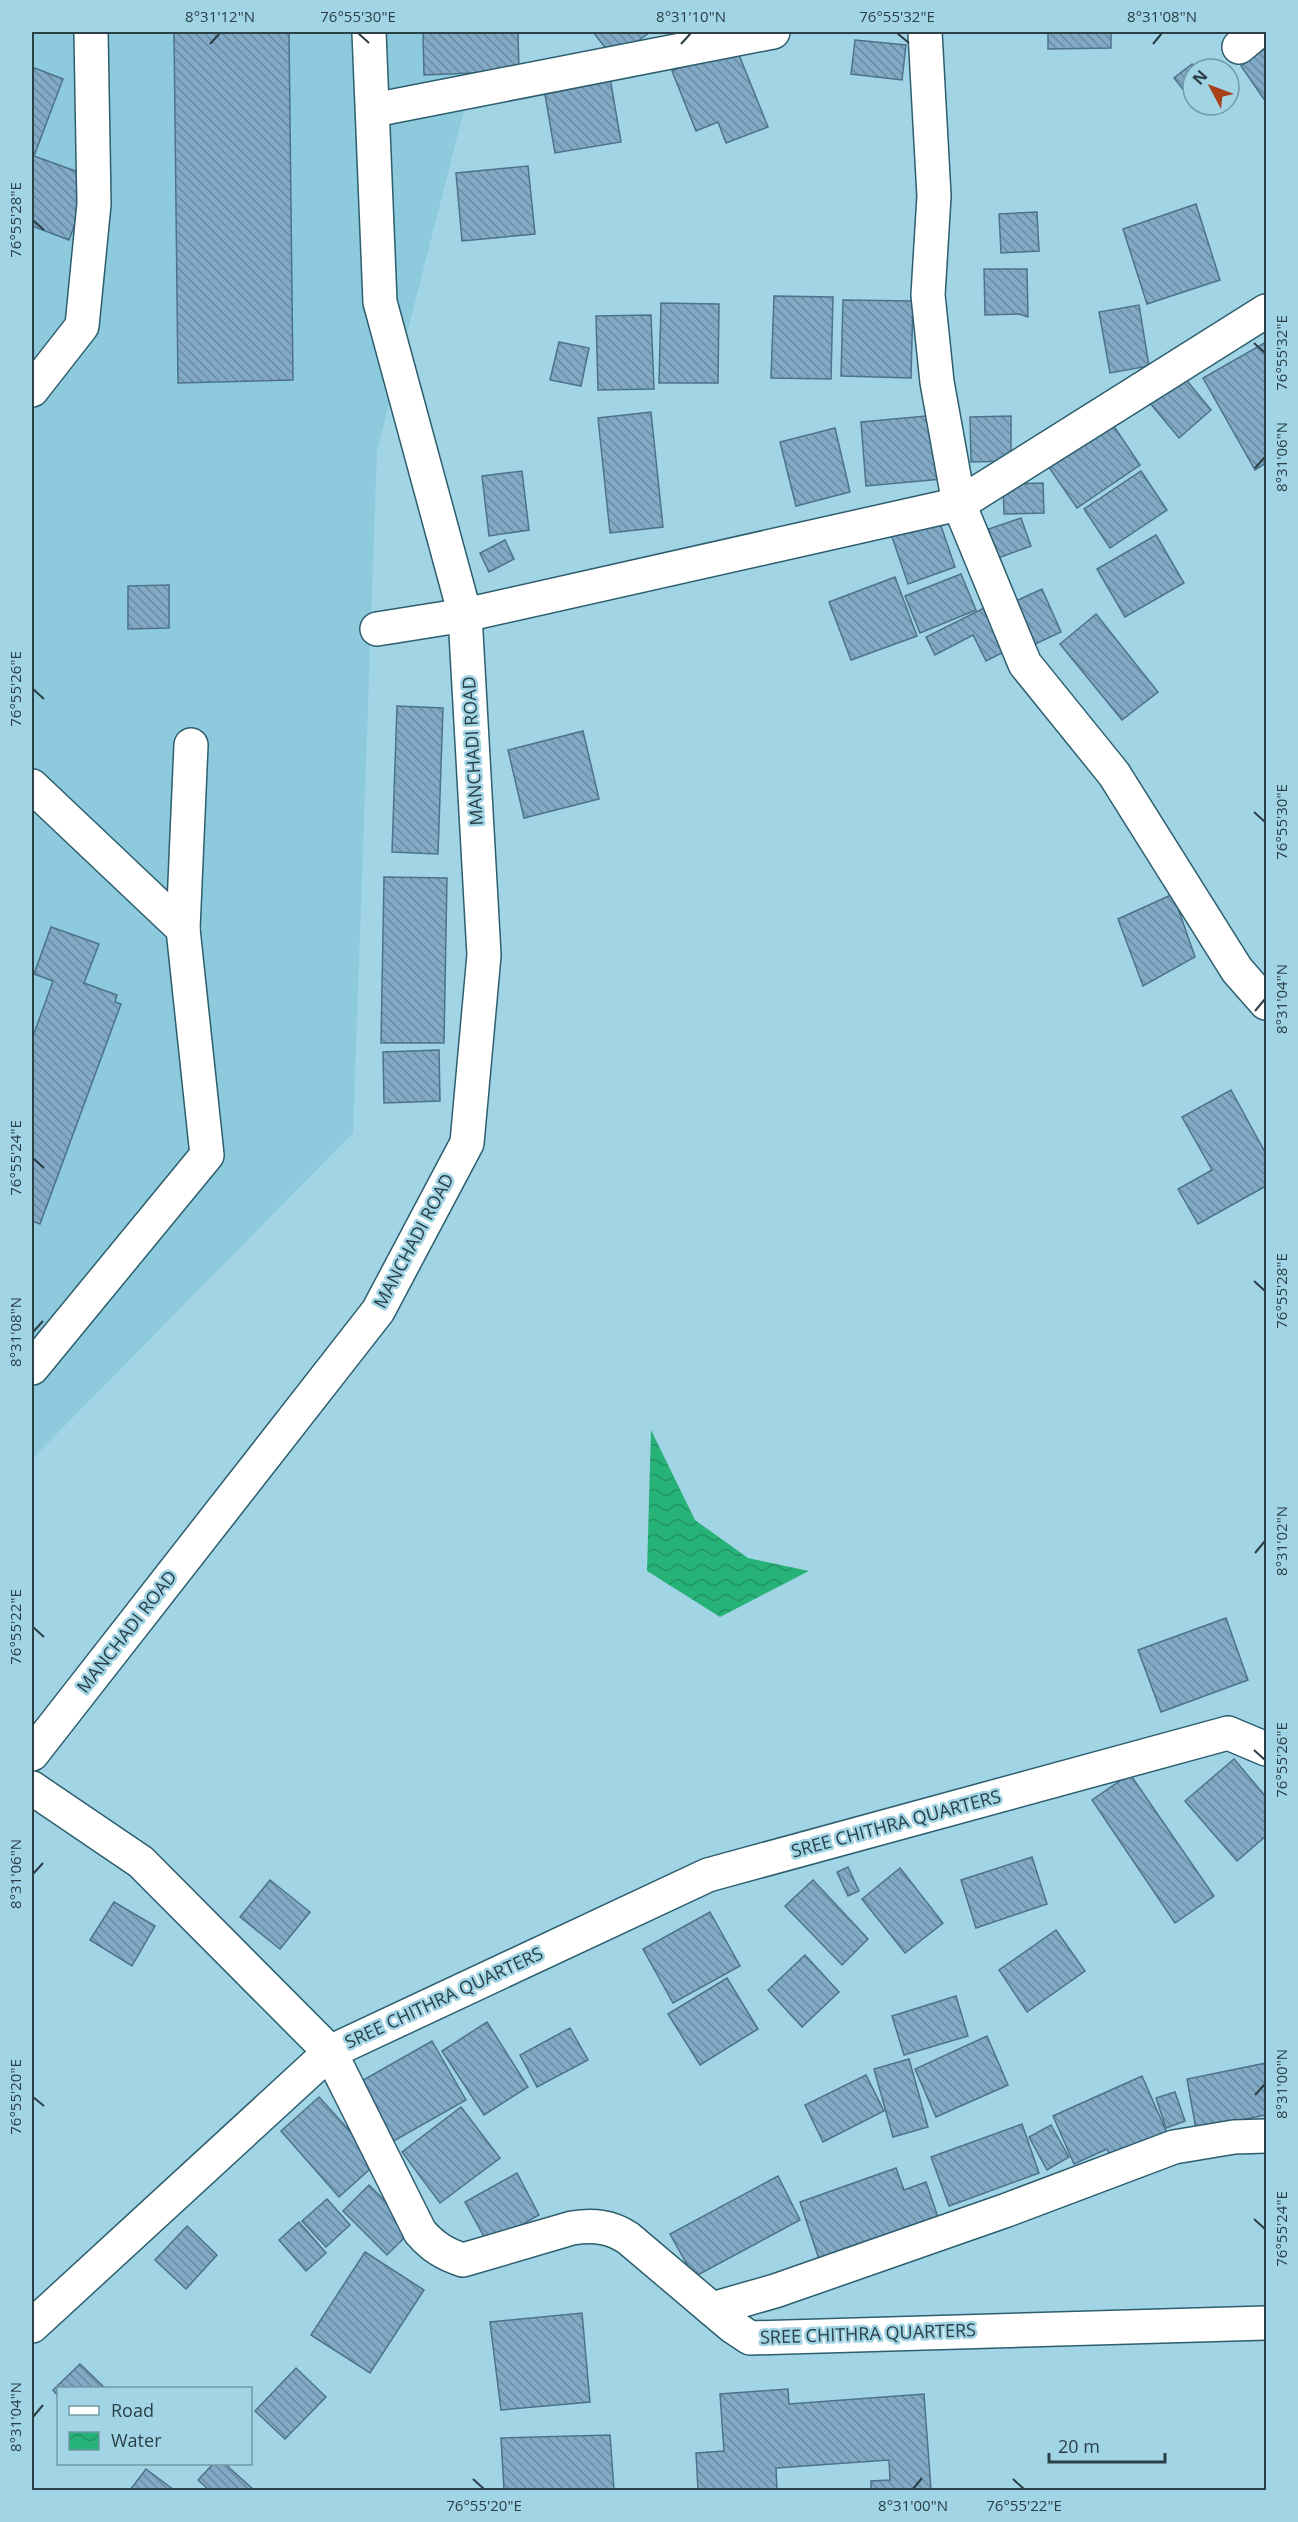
<svg xmlns="http://www.w3.org/2000/svg" width="1298" height="2522" font-family="'Open Sans',sans-serif">
<defs>
<pattern id="water-waves" width="16" height="10" patternUnits="userSpaceOnUse" patternTransform="scale(1.5)"><rect width="16" height="10" fill="#27b378"/><path d="M0 5q4-4 8 0t8 0" fill="none" stroke="#229364"/></pattern>
<pattern id="building-back-hatch" width="6" height="6" patternUnits="userSpaceOnUse" patternTransform="scale(1.5)"><rect width="6" height="6" fill="#82a9c5"/><path d="M-1 5l2 2M0 0l6 6M5-1l2 2" fill="none" stroke="#6b8ba2"/></pattern>
</defs>
<rect width="100%" height="100%" fill="#a1d5e6"/>
<path fill="#8dcadd" d="M 32,32 L 484,32 L 377,451 L 353,1133 L 32,1459 Z"/>
<path fill="url(#water-waves)" d="M 651,1430 L 695,1520 L 748,1558 L 809,1571 L 720,1617 L 647,1571 Z"/>
<g fill="url(#building-back-hatch)" stroke="#4d728c" stroke-width="1.5">
<path d="M 174,32 L 289,32 L 293,380 L 178,383 Z"/>
<path d="M 423,32 L 518,32 L 519,71 L 424,75 Z"/>
<path d="M 593,32 L 650,32 L 614,59 Z"/>
<path d="M 1048,32 L 1111,32 L 1111,48 L 1048,49 Z"/>
<path d="M 855,40 L 906,45 L 902,80 L 851,74 Z"/>
<path d="M 735,45 L 768,127 L 726,143 L 718,122 L 696,131 L 672,71 Z"/>
<path d="M 1266,48 L 1266,102 L 1241,66 Z"/>
<path d="M 1192,64 L 1196,69 L 1193,69 L 1193,102 L 1174,78 Z"/>
<path d="M 32,67 L 63,79 L 34,156 L 92,177 L 69,240 L 32,226 Z"/>
<path d="M 609,72 L 621,142 L 555,153 L 543,83 Z"/>
<path d="M 528,166 L 535,234 L 462,241 L 456,173 Z"/>
<path d="M 1196,204 L 1220,280 L 1147,304 L 1123,229 Z"/>
<path d="M 1037,212 L 1039,251 L 1001,253 L 999,214 Z"/>
<path d="M 984,269 L 1027,269 L 1028,317 L 1019,314 L 985,315 Z"/>
<path d="M 774,296 L 833,297 L 831,379 L 771,378 Z"/>
<path d="M 843,300 L 913,301 L 911,378 L 841,376 Z"/>
<path d="M 661,303 L 719,304 L 718,383 L 659,383 Z"/>
<path d="M 1139,305 L 1149,366 L 1110,373 L 1099,312 Z"/>
<path d="M 651,315 L 654,389 L 598,390 L 596,316 Z"/>
<path d="M 559,342 L 589,348 L 581,386 L 550,380 Z"/>
<path d="M 1266,342 L 1266,463 L 1255,470 L 1203,378 Z"/>
<path d="M 1183,376 L 1211,410 L 1179,438 L 1150,403 Z"/>
<path d="M 651,412 L 663,527 L 610,533 L 598,418 Z"/>
<path d="M 937,415 L 942,479 L 866,486 L 861,422 Z"/>
<path d="M 1011,416 L 1011,461 L 971,462 L 970,417 Z"/>
<path d="M 1111,422 L 1140,465 L 1077,508 L 1048,466 Z"/>
<path d="M 835,428 L 850,492 L 796,506 L 780,442 Z"/>
<path d="M 522,471 L 529,530 L 489,536 L 482,476 Z"/>
<path d="M 1141,471 L 1167,510 L 1110,548 L 1084,509 Z"/>
<path d="M 1043,483 L 1044,513 L 1004,514 L 1003,484 Z"/>
<path d="M 937,514 L 955,567 L 908,584 L 890,531 Z"/>
<path d="M 1021,518 L 1031,546 L 990,561 L 980,532 Z"/>
<path d="M 1156,535 L 1184,583 L 1125,617 L 1097,569 Z"/>
<path d="M 505,540 L 514,559 L 489,572 L 480,553 Z"/>
<path d="M 961,574 L 976,610 L 920,633 L 905,596 Z"/>
<path d="M 895,577 L 917,636 L 851,660 L 829,602 Z"/>
<path d="M 169,585 L 169,628 L 128,629 L 128,586 Z"/>
<path d="M 1042,589 L 1061,632 L 1029,647 L 1009,604 Z"/>
<path d="M 988,606 L 1010,649 L 986,661 L 973,635 L 935,655 L 926,637 Z"/>
<path d="M 1096,614 L 1158,692 L 1122,720 L 1060,644 Z"/>
<path d="M 397,706 L 443,708 L 438,854 L 392,852 Z"/>
<path d="M 583,731 L 599,799 L 524,818 L 508,750 Z"/>
<path d="M 384,877 L 447,878 L 444,1043 L 381,1043 Z"/>
<path d="M 1173,894 L 1195,957 L 1143,986 L 1118,919 Z"/>
<path d="M 51,927 L 99,944 L 84,983 L 117,995 L 115,1002 L 121,1004 L 40,1224 L 32,1221 L 32,1039 L 53,981 L 34,974 Z"/>
<path d="M 439,1050 L 440,1101 L 384,1103 L 383,1052 Z"/>
<path d="M 1231,1090 L 1266,1154 L 1266,1186 L 1198,1224 L 1178,1189 L 1212,1170 L 1182,1117 Z"/>
<path d="M 1226,1618 L 1248,1680 L 1161,1712 L 1138,1650 Z"/>
<path d="M 1234,1759 L 1266,1797 L 1266,1836 L 1237,1861 L 1185,1801 Z"/>
<path d="M 1130,1774 L 1214,1896 L 1175,1923 L 1092,1800 Z"/>
<path d="M 1032,1857 L 1047,1904 L 976,1928 L 961,1880 Z"/>
<path d="M 848,1867 L 859,1891 L 848,1896 L 837,1872 Z"/>
<path d="M 900,1868 L 943,1923 L 905,1953 L 862,1899 Z"/>
<path d="M 270,1880 L 310,1912 L 280,1949 L 240,1917 Z"/>
<path d="M 813,1880 L 868,1939 L 842,1965 L 785,1906 Z"/>
<path d="M 114,1902 L 155,1926 L 132,1966 L 90,1940 Z"/>
<path d="M 710,1912 L 740,1966 L 673,2003 L 643,1949 Z"/>
<path d="M 1056,1930 L 1085,1971 L 1027,2012 L 999,1970 Z"/>
<path d="M 805,1955 L 839,1992 L 802,2027 L 768,1990 Z"/>
<path d="M 727,1978 L 758,2029 L 700,2065 L 668,2014 Z"/>
<path d="M 956,1996 L 968,2036 L 904,2055 L 892,2016 Z"/>
<path d="M 487,2022 L 528,2087 L 484,2115 L 442,2051 Z"/>
<path d="M 570,2028 L 588,2060 L 537,2087 L 520,2055 Z"/>
<path d="M 987,2036 L 1008,2085 L 936,2117 L 915,2069 Z"/>
<path d="M 432,2041 L 466,2100 L 392,2142 L 358,2083 Z"/>
<path d="M 909,2059 L 928,2127 L 893,2137 L 874,2069 Z"/>
<path d="M 1266,2063 L 1266,2115 L 1196,2129 L 1187,2079 Z"/>
<path d="M 866,2075 L 884,2111 L 823,2142 L 805,2105 Z"/>
<path d="M 1142,2076 L 1168,2135 L 1112,2160 L 1107,2149 L 1074,2164 L 1053,2116 Z"/>
<path d="M 1175,2092 L 1185,2121 L 1166,2128 L 1156,2098 Z"/>
<path d="M 319,2097 L 378,2162 L 339,2197 L 281,2131 Z"/>
<path d="M 461,2107 L 500,2158 L 440,2203 L 402,2152 Z"/>
<path d="M 1022,2124 L 1039,2173 L 949,2206 L 931,2157 Z"/>
<path d="M 1051,2125 L 1069,2157 L 1047,2170 L 1029,2137 Z"/>
<path d="M 896,2168 L 904,2190 L 926,2182 L 939,2220 L 820,2262 L 800,2202 Z"/>
<path d="M 517,2173 L 539,2215 L 488,2244 L 465,2202 Z"/>
<path d="M 778,2176 L 800,2220 L 694,2277 L 670,2234 Z"/>
<path d="M 369,2185 L 413,2229 L 387,2255 L 343,2211 Z"/>
<path d="M 327,2199 L 350,2225 L 326,2247 L 302,2221 Z"/>
<path d="M 299,2222 L 326,2253 L 306,2271 L 279,2240 Z"/>
<path d="M 187,2226 L 217,2255 L 186,2289 L 155,2260 Z"/>
<path d="M 365,2252 L 424,2290 L 370,2373 L 311,2335 Z"/>
<path d="M 582,2313 L 590,2402 L 501,2410 L 490,2322 Z"/>
<path d="M 80,2364 L 105,2388 L 58,2388 L 58,2396 L 53,2390 Z"/>
<path d="M 296,2368 L 326,2397 L 285,2439 L 255,2411 Z"/>
<path d="M 788,2389 L 789,2404 L 924,2394 L 931,2490 L 871,2490 L 871,2481 L 890,2480 L 889,2460 L 776,2468 L 777,2490 L 698,2490 L 696,2453 L 724,2451 L 720,2394 Z"/>
<path d="M 610,2435 L 614,2490 L 504,2490 L 501,2438 Z"/>
<path d="M 213,2464 L 225,2464 L 254,2490 L 209,2490 L 198,2480 Z"/>
<path d="M 146,2469 L 174,2490 L 130,2490 Z"/>
</g>
<g fill="none" stroke-linecap="round" stroke-linejoin="round">
<defs>
<g id="street">
<path d="M 925,32 L 934,196 L 928,295 L 937,382 L 959,504 L 1025,664 L 1114,774 L 1237,970 L 1266,1003"/>
<path d="M 1239,47 L 1257,32"/>
<path d="M 374,110 L 773,32"/>
<path d="M 32,390 L 82,326 L 94,204 L 91,32"/>
<path d="M 377,629 L 465,615 L 959,504 L 1266,311"/>
<path d="M 32,786 L 183,929 L 207,1155 L 32,1368"/>
<path d="M 183,929 L 191,745"/>
<path d="M 1266,1749 L 1228,1733 L 708,1875 L 330,2052 L 420,2232 C 432,2246 444,2254 463,2260 L 572,2228 C 593,2225 610,2226 628,2238 L 732,2326 L 750,2338 L 1266,2323"/>
<path d="M 32,1754 L 378,1311 L 467,1143 L 484,955 L 465,615 L 380,302 L 369,32"/>
<path d="M 32,1788 L 141,1862 L 330,2052 L 32,2326"/>
<path d="M 712,2309 L 775,2291 L 1007,2210 L 1174,2147 L 1234,2137 L 1266,2136"/>
</g>
</defs>
<use href="#street" stroke="#2c5e6d" stroke-width="36"/>
<use href="#street" stroke="#fff" stroke-width="33"/>
</g>
<path fill="none" stroke="#2a3f46" stroke-width="2" d="M 358,33 L 369,43M 897,33 L 909,43M 210,44 L 220,33M 681,44 L 691,33M 1153,44 L 1162,33M 33,220 L 44,230M 1254,343 L 1265,353M 1255,468 L 1265,457M 33,689 L 44,699M 1254,812 L 1265,822M 1255,1011 L 1265,999M 33,1158 L 44,1168M 1254,1281 L 1265,1291M 33,1332 L 43,1321M 1255,1553 L 1265,1541M 33,1627 L 44,1637M 1254,1750 L 1265,1760M 33,1874 L 43,1863M 1255,2095 L 1265,2084M 33,2097 L 44,2106M 1254,2219 L 1265,2229M 33,2417 L 43,2405M 473,2479 L 484,2489M 1013,2479 L 1024,2489M 913,2489 L 922,2478"/>
<g text-anchor="middle" stroke-width="5" stroke-linejoin="round" paint-order="stroke">
<g font-size="18" fill="#2a3f46" stroke="#a1d5e6">
<text transform="translate(473 751) rotate(-93)" y="6">MANCHADI ROAD</text>
<text transform="translate(414 1241) rotate(-62)" y="6">MANCHADI ROAD</text>
<text transform="translate(127 1632) rotate(-52)" y="6">MANCHADI ROAD</text>
<text transform="translate(896 1824) rotate(-15)" y="6">SREE CHITHRA QUARTERS</text>
<text transform="translate(444 1998) rotate(-25)" y="6">SREE CHITHRA QUARTERS</text>
<text transform="translate(868 2334) rotate(-2)" y="6">SREE CHITHRA QUARTERS</text>
</g>
</g>
<rect width="1298" height="2522" fill="none" stroke="#a1d5e6" stroke-width="66"/>
<rect x="57" y="2387" width="195" height="78" fill="#a1d5e6" stroke="#7199a6" stroke-width="1.5"/>
<rect x="69" y="2406" width="30" height="9" fill="#ffffff" stroke="#7199a6" stroke-width="1.5"/>
<text x="111" y="2417" font-size="18" fill="#2a3f46">Road</text>
<rect x="69" y="2432" width="30" height="18" fill="url(#water-waves)" stroke="#7199a6" stroke-width="1.5"/>
<text x="111" y="2447" font-size="18" fill="#2a3f46">Water</text>
<g transform="translate(1211 87) rotate(311)"><circle r="28" fill="#a1d5e6" stroke="#7199a6" stroke-width="1.5"/>
<path d="M0-4.5L10 22L0 15L-10 22Z" fill="#a7411a"/>
<text y="-9" font-size="16" font-weight="bold" text-anchor="middle" fill="#2a3f46">N</text>
</g>
<path d="M1049 2453v9h116v-9" fill="none" stroke="#2a3f46" stroke-width="3"/>
<text x="1058" y="2453" font-size="18" fill="#2a3f46" stroke="#a1d5e6" stroke-width="4.5" paint-order="stroke">20 m</text>
<rect x="33" y="33" width="1232" height="2456" fill="none" stroke="#2a3f46" stroke-width="2"/>
<g font-size="15" text-anchor="middle" fill="#2a3f46">
<text x="220" y="22">8°31'12"N</text>
<text x="358" y="22">76°55'30"E</text>
<text x="691" y="22">8°31'10"N</text>
<text x="897" y="22">76°55'32"E</text>
<text x="1162" y="22">8°31'08"N</text>
<text transform="translate(16 220) rotate(-90)" y="5">76°55'28"E</text>
<text transform="translate(1282 353) rotate(-90)" y="5">76°55'32"E</text>
<text transform="translate(1282 457) rotate(-90)" y="5">8°31'06"N</text>
<text transform="translate(16 689) rotate(-90)" y="5">76°55'26"E</text>
<text transform="translate(1282 822) rotate(-90)" y="5">76°55'30"E</text>
<text transform="translate(1282 999) rotate(-90)" y="5">8°31'04"N</text>
<text transform="translate(16 1158) rotate(-90)" y="5">76°55'24"E</text>
<text transform="translate(1282 1291) rotate(-90)" y="5">76°55'28"E</text>
<text transform="translate(16 1332) rotate(-90)" y="5">8°31'08"N</text>
<text transform="translate(1282 1541) rotate(-90)" y="5">8°31'02"N</text>
<text transform="translate(16 1627) rotate(-90)" y="5">76°55'22"E</text>
<text transform="translate(1282 1760) rotate(-90)" y="5">76°55'26"E</text>
<text transform="translate(16 1874) rotate(-90)" y="5">8°31'06"N</text>
<text transform="translate(1282 2084) rotate(-90)" y="5">8°31'00"N</text>
<text transform="translate(16 2097) rotate(-90)" y="5">76°55'20"E</text>
<text transform="translate(1282 2229) rotate(-90)" y="5">76°55'24"E</text>
<text transform="translate(16 2417) rotate(-90)" y="5">8°31'04"N</text>
<text x="484" y="2511">76°55'20"E</text>
<text x="913" y="2511">8°31'00"N</text>
<text x="1024" y="2511">76°55'22"E</text>
</g>
</svg>
